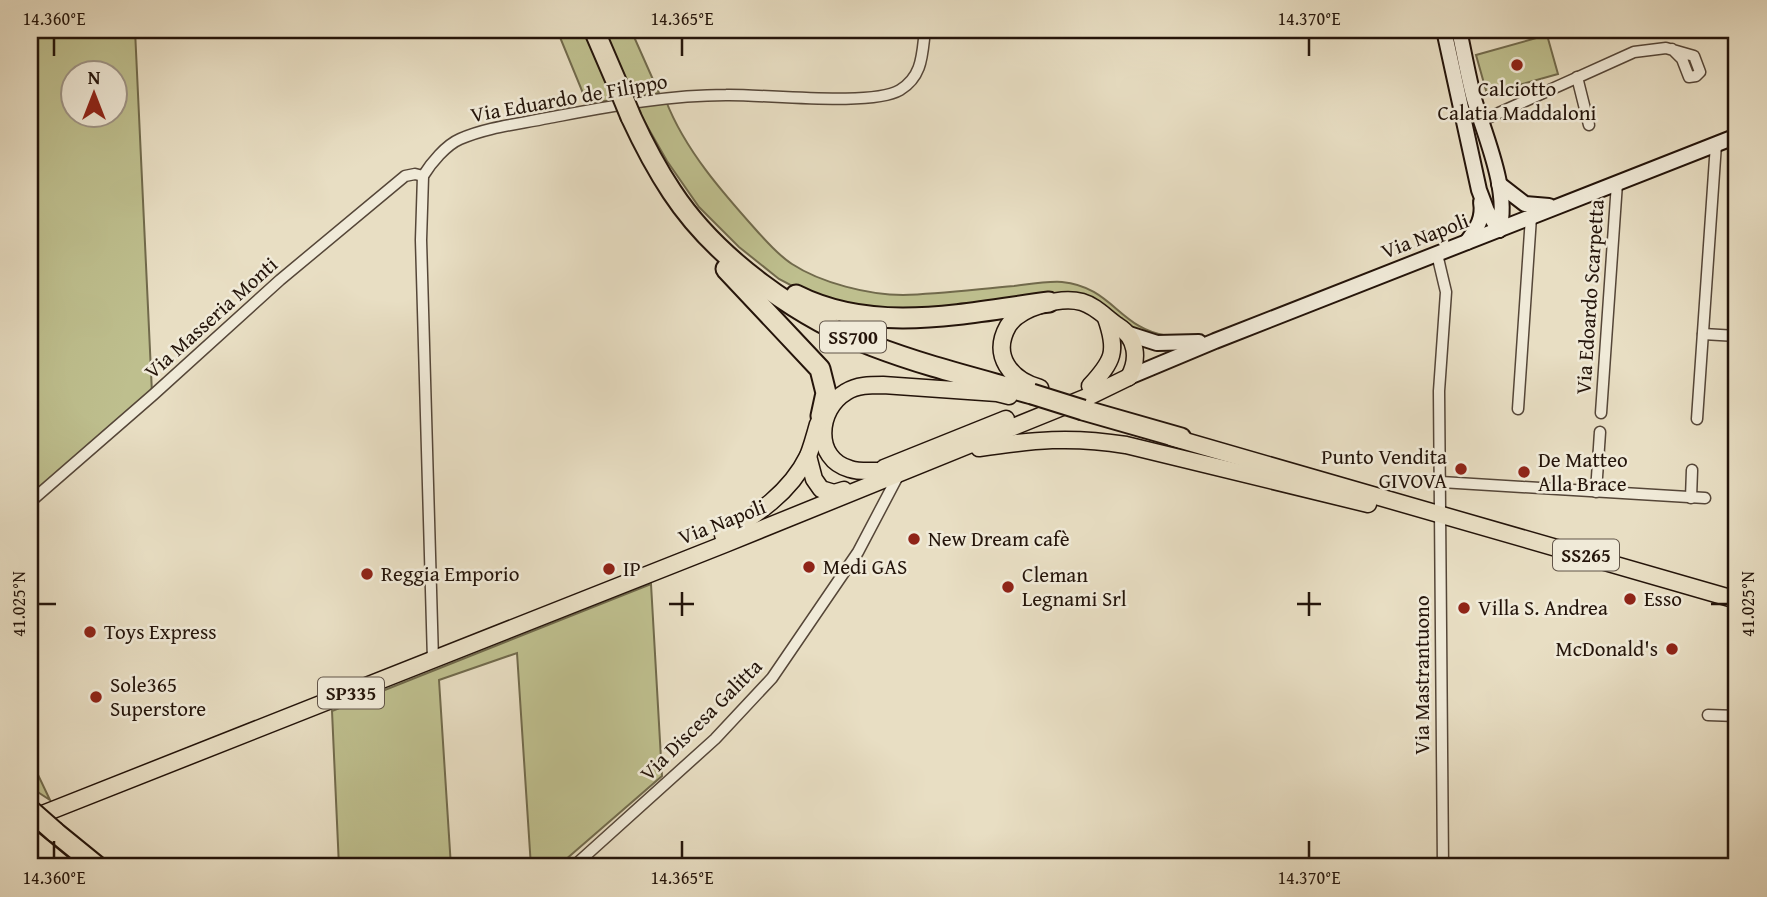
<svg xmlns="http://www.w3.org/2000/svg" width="1767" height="897" font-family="'Gentium Book Plus',serif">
<rect width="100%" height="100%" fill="#e8dec3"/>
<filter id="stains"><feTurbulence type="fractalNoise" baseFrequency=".00286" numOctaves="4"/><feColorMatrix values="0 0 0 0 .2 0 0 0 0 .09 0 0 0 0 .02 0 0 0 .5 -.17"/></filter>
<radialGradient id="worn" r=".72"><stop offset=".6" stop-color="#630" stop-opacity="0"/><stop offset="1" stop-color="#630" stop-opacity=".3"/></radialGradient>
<g fill="#bebf8e" stroke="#716a4c" stroke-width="2" fill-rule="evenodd">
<path d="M 30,30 L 135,30 L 152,393 L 30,498 ZM 74,74 L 116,74 L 116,116 L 74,116 Z"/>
<path d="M 557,30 L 584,30 L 614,100 L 587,103 Z"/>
<path d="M 603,30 L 631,30 L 659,93 L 632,98 Z"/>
<path d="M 1547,35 L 1558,74 L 1487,94 L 1476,55 Z"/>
<path d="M 666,101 C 685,150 723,193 757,231 C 768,243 778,255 792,264 C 821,283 869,295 903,295 C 940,294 978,289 1014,286 C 1030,284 1047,281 1062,282 C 1113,287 1119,329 1168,336 L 1167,340 L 1135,331 L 1094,300 L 908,314 L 815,298 L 779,279 L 739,247 L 699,207 L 667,161 L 635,105 Z"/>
<path d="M 651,584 L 662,776 L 557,867 L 531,867 L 517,653 L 439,680 L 451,867 L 339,867 L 332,711 Z"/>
<path d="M 30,758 L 50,800 L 30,787 Z"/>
</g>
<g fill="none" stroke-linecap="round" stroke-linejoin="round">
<defs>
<g id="street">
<path d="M 1577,77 L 1589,125"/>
<path d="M 1481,121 L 1634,52 L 1666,48 L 1694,56 L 1700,72 L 1696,76 L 1689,77 L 1682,59 L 1672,49"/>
<path d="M 1437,254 L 1446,292 L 1439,391 L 1443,867"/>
<path d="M 1703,334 L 1737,336"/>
<path d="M 1518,409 L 1531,217"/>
<path d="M 1601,413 L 1617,183"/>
<path d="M 1697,419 L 1716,144"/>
<path d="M 1441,482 L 1705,498"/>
<path d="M 1596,492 L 1600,432"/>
<path d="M 1691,498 L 1692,470"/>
<path d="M 30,502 L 153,395 L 280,280 L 405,176 L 415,174 L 423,176"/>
<path d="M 433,660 L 421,240 L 423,176 C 431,163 446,145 460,139 C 487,127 519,124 548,118 C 607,107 666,95 726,95 C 764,94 871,107 900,90 C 923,76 922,54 925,30"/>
<path d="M 1708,715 L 1737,716"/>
<path d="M 573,867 L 715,739 L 772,678 L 858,552 L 899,474"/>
</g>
<g id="secondary">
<path d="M 1444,30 L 1479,190 L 1487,211 L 1499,230"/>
<path d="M 1459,30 C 1464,53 1468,76 1474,99 C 1485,136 1510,192 1499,230"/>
<path d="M 1499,184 L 1525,204 L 1549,206"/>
<path d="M 1467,242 C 1476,229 1484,219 1481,202"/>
<path d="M 1129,334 L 1157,343 L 1199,342"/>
<path d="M 1129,377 L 1215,341 L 1737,136"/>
</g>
<g id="primary">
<path d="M 1090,386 C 1113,361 1118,352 1106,318"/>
<path d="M 1040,388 C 1011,380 991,356 1008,326 C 1020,307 1061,296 1082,302 C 1096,306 1106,318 1118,326 C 1137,338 1139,359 1129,377"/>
<path d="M 1171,437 L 1737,600"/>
<path d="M 979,448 C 1033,440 1071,436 1126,445 L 1368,504"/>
<path d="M 808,456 L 814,479 L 821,489 L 834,493 L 844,490"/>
<path d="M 884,468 L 1006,419"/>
<path d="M 877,471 C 868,471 859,472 850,469 C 813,459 817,409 846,392 C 857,385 870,385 883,385 L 997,393 L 1009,396"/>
<path d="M 723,535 C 756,515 790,493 808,456 C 812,446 815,435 818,424"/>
<path d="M 30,819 L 725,544 L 1092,395 L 1129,377"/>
</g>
<g id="highway">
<path d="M 594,30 L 619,88"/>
<path d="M 631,117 C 643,143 656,168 672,192 C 716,259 799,318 873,346 C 925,366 979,379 1032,394"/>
<path d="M 726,269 L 820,369 L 826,393 L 821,416"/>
<path d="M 796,295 C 875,335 965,313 1049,302"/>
<path d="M 1083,410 L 1181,438"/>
<path d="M 55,832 L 98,867"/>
<path d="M 30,839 L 64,867"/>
</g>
</defs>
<use href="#street" stroke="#554638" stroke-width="13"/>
<use href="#secondary" stroke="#24140a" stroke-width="18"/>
<use href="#primary" stroke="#24140a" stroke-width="19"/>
<use href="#highway" stroke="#24140a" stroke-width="23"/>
<use href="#street" stroke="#f0ead8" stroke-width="10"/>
<use href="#secondary" stroke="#f0ead8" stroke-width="14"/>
<use href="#primary" stroke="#e8dec3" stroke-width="16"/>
<use href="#highway" stroke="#e8dec3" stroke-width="19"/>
<defs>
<g id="highway-bridge">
<path d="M 619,88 L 631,117"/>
<path d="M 1032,394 L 1083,410"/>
<path d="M 30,810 L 55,832"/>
</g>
</defs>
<use href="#highway-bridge" stroke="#24140a" stroke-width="23" stroke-linecap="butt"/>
<use href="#highway-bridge" stroke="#e8dec3" stroke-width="19"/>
</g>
<path fill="none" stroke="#24140a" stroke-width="2.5" d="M 54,38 L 54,56M 682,38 L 682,56M 1309,38 L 1309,56M 682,592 L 682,616M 1309,592 L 1309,616M 38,604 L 56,604M 669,604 L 694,604M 1297,604 L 1321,604M 1711,604 L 1728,604M 54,841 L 54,858M 682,841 L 682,858M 1309,841 L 1309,858"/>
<g fill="#8f2418" stroke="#f0ead8" stroke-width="2.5">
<circle cx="1517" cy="65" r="7"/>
<circle cx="1461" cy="469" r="7"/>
<circle cx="1524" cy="472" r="7"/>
<circle cx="914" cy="539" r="7"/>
<circle cx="809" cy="567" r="7"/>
<circle cx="609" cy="569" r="7"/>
<circle cx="367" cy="574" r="7"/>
<circle cx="1008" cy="587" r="7"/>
<circle cx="1630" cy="599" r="7"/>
<circle cx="1464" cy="608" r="7"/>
<circle cx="90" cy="632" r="7"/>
<circle cx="1672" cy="649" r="7"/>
<circle cx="96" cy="697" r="7"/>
</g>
<g text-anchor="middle" stroke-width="5" stroke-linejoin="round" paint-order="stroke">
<g fill="#f0ead8" stroke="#615448" stroke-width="2">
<rect x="820" y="321.5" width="66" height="31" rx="5"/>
<rect x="1553" y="539.5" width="66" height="31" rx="5"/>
<rect x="318" y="677.5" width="66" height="31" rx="5"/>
</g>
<g font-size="19" font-weight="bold" fill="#24140a">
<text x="853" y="344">SS700</text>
<text x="1586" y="562">SS265</text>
<text x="351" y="700">SP335</text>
</g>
<g font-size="21" fill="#24140a" stroke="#f0ead8" text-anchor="start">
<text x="1517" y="96" text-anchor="middle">Calciotto<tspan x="1517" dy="24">Calatia Maddaloni</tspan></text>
<text x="1447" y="464" text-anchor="end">Punto Vendita<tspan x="1447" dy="24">GIVOVA</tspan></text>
<text x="1538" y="467">De Matteo<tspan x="1538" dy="24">Alla Brace</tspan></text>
<text x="928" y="546">New Dream cafè</text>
<text x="823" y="574">Medi GAS</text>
<text x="623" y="576">IP</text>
<text x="381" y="581">Reggia Emporio</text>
<text x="1022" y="582">Cleman<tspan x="1022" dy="24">Legnami Srl</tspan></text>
<text x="1644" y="606">Esso</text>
<text x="1478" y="615">Villa S. Andrea</text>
<text x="104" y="639">Toys Express</text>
<text x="1658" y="656" text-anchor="end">McDonald's</text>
<text x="110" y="692">Sole365<tspan x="110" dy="24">Superstore</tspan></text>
</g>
<g font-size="21" fill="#24140a" stroke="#f0ead8">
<text transform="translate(569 98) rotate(-10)" y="7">Via Eduardo de Filippo</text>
<text transform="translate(1425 236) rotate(-21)" y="7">Via Napoli</text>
<text transform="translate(1590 297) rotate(-86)" y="7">Via Edoardo Scarpetta</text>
<text transform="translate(211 318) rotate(-42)" y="7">Via Masseria Monti</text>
<text transform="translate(722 522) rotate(-21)" y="7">Via Napoli</text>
<text transform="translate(1422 675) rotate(-90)" y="7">Via Mastrantuono</text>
<text transform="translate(701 720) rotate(-45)" y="7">Via Discesa Galitta</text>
</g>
</g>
<rect width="1767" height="897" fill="none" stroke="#e8dec3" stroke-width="77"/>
<g transform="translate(94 94)"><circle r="33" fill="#f0ead8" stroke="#9e9486" stroke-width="2"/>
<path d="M0-5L12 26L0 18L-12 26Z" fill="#8f2418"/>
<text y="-10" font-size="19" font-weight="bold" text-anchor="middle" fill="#24140a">N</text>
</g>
<rect x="38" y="38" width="1690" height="820" fill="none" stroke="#24140a" stroke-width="2.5"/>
<g font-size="18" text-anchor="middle" fill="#24140a">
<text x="54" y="25">14.360°E</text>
<text x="682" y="25">14.365°E</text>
<text x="1309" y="25">14.370°E</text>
<text transform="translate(19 604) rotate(-90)" y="6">41.025°N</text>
<text transform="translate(1748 604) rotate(-90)" y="6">41.025°N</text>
<text x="54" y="884">14.360°E</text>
<text x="682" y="884">14.365°E</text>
<text x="1309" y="884">14.370°E</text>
</g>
<rect width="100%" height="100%" filter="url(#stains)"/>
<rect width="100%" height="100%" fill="url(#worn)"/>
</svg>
